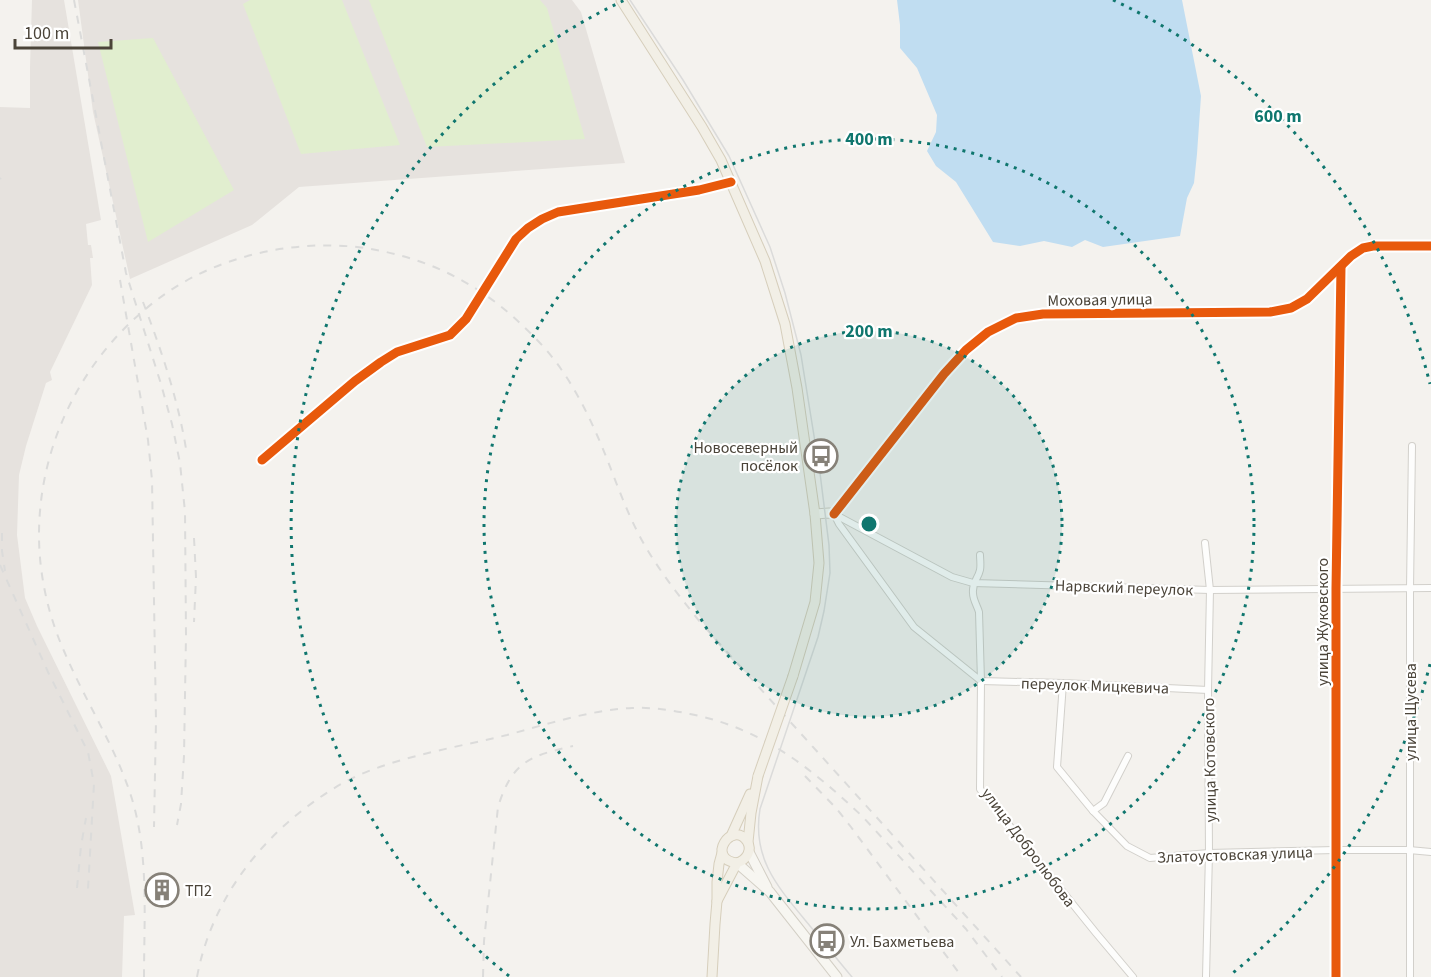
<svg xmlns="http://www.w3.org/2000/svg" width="1431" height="977" font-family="'Source Sans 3',sans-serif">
<rect width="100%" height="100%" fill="#f4f2ee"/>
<g fill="#e6e2de">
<path d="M 32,0 L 64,0 L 101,220 L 86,224 L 88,245 L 91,245 L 93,258 L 90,258 L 92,285 L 50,372 L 52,380 L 46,383 L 26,446 L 19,475 L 17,535 L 25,598 L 37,626 L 111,776 L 135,915 L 124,916 L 122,977 L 0,977 L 0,107 L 30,108 L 30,67 Z"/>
<path d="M 78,0 L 572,0 L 581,12 L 625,163 L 299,187 L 252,225 L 130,279 L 93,112 Z"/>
</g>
<g fill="#e1eecf">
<path d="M 250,0 L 342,0 L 400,145 L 301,154 L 243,4 Z"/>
<path d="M 369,0 L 540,0 L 547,8 L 585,139 L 427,147 Z"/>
<path d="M 153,38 L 234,190 L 148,242 L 98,42 Z"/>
</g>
<path fill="#c0ddf1" d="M 897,0 L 1182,0 L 1201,96 L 1197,154 L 1194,183 L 1187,198 L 1180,236 L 1103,247 L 1085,240 L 1072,247 L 1044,241 L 1020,246 L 993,242 L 956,182 L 936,166 L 927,151 L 936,132 L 937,115 L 917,68 L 900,48 L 900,25 Z"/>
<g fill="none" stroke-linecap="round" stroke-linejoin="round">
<defs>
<g id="street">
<path d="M 262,460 L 355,381 L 381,362 L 397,352 L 450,335 L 466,319 L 516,239 L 528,228 L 542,219 L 558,212 L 577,209 L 699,190 L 731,182"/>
<path d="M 834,514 L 952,577 L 973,583 L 1210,590 L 1431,588"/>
<path d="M 834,514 L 839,524 L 914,627 L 981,681 L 1063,683 L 1208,690"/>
<path d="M 1205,543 L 1210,590 L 1208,690 L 1209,853 L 1206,977"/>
<path d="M 980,555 C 980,559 981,565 980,570 C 978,579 972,582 973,593 C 973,600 977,605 979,612 L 981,681 L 980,789 L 1096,933 L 1133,977"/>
<path d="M 1063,683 L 1057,767 L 1093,811"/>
<path d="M 1128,756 L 1104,803 L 1093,811 L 1127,846 L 1150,858 L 1209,853 L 1335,850 L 1409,850 L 1431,852"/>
<path d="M 1336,977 L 1336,589 L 1341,267"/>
<path d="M 1410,977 L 1410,589 L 1412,446"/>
</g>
<g id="secondary">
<path d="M 815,514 L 829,513 L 834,514 L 944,374 L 966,350 L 988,332 L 1016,318 L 1043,314 L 1270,312 L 1291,308 L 1307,299 L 1351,256 L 1363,248 L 1373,246 L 1431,246"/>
<path d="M 749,852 L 767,887"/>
<path d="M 737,863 L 770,892 L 837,977"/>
</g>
<g id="primary">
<path d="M 621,0 L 702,127 L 721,160 L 765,261 L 785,324 L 797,388 L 815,514 L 819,563 L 815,602 L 793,676"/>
<path d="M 731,836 L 750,794"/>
<path d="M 748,842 L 751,813 L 758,776"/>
<path d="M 717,901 L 737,863 C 746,860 753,851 747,841 C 732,820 705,859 737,863"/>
<path d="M 712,977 L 715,924 L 717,901 L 717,882 L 719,864 L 722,853"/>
</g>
</defs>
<use href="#street" stroke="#d2d0cb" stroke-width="8"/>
<use href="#secondary" stroke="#d3cfc5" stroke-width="11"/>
<use href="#primary" stroke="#d6cebb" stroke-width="11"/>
<use href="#street" stroke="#fdfdfc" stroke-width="6"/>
<use href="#secondary" stroke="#f7f6f1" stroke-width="9"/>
<use href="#primary" stroke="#f2efe6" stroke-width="9"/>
<path stroke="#dbdbda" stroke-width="1.5" d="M 630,0 L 683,80 L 729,156 L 770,247 L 785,293 L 801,355 L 820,473 L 829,545 L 830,573 L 824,611 L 818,637 L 760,809 C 752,857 776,885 805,920 C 821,939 836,958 852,977"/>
<g stroke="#dbdbda" stroke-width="2" stroke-dasharray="8 8" stroke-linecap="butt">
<path d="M 74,0 L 126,273 L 161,384 L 172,424 L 180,463 L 185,512 L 186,635 L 184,756 L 181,804 L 177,825"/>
<path d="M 0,179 L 1,178"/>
<path d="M 120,280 L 148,440 L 152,480 L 156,721 L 154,827"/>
<path d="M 143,302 C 162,352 179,402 187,455"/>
<path d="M 2,533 L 2,551 L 5,571"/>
<path d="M 194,538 L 196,577 L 194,622"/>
<path d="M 0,565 L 48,672 L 88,752 L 94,784 L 88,889"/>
<path d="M 805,776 L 836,808 L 851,827 L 962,977"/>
<path d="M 77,888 L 81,846 L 86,818"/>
<path d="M 144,977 C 144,919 149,855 132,799 C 116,747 85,701 64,651 C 48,615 39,574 39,535 C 39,439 87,349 165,294 C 219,256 292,240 357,247 C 421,255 475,280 522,325 C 536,338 550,353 561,369 C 575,389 587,412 597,435 C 613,471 624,509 644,544 C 660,572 680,597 700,622 L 1021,977"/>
<path d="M 197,977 C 210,907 252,848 308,806 C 324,794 341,783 359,775 C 406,755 458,747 507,735 C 548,724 590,710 632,708 C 651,707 671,710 690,714 C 762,728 811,768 863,817 L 966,929 L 1002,977"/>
<path d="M 483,977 L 484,941 L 498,807 C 512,762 529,756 573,746"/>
</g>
<defs>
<path id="primary-bridge" d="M 758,776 L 793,676"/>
</defs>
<use href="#primary-bridge" stroke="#d6cebb" stroke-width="11" stroke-linecap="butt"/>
<use href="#primary-bridge" stroke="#f2efe6" stroke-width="9"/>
<defs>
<g id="cycleway">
<path d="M 262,460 L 355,381 L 381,362 L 397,352 L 450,335 L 466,319 L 516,239 L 528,228 L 542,219 L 558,212 L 577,209 L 699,190 L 731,182"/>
<path d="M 834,514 L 944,374 L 966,350 L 988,332 L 1016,318 L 1043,314 L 1270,312 L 1291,308 L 1307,299 L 1351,256 L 1363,248 L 1373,246 L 1431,246"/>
<path d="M 1336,977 L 1336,589 L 1341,267"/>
</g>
</defs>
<use href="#cycleway" stroke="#fff" stroke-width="13"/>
<use href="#cycleway" stroke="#e8590c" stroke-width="9"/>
</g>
<circle cx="869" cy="524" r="193" fill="#0f766e" fill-opacity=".12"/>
<g fill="none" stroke="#0f766e" stroke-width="3" stroke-dasharray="3 6">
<circle cx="869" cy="524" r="193"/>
<circle cx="869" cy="524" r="385"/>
<path d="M1430 664A578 578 0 0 1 1229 976M509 976A578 578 0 0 1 625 0M1113 0A578 578 0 0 1 1430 384"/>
</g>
<defs>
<symbol id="bus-ring" viewBox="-11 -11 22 22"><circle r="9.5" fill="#fff" stroke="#868178" stroke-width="1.5"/><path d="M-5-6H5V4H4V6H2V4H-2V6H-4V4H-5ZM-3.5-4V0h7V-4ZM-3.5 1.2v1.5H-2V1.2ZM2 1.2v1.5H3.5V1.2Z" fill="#868178"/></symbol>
<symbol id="building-ring" viewBox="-11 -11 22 22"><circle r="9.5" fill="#fff" stroke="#868178" stroke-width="1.5"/><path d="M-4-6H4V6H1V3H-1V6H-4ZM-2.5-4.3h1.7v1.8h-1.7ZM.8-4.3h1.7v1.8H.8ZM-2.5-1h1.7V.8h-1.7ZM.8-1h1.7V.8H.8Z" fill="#868178"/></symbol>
</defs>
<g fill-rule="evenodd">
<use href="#bus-ring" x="802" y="437" width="38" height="38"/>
<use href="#building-ring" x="143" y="871" width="38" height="38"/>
<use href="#bus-ring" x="808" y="922" width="38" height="38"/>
</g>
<g text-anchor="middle" stroke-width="4.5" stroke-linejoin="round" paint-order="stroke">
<g font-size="16" fill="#4b4439" stroke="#fff">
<text transform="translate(1100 299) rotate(-1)" y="6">Моховая улица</text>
<text transform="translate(1124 587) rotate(2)" y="6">Нарвский переулок</text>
<text transform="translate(1322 622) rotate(-90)" y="6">улица Жуковского</text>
<text transform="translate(1095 685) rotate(2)" y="6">переулок Мицкевича</text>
<text transform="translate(1410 712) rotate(-90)" y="6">улица Щусева</text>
<text transform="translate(1209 760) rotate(-91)" y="6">улица Котовского</text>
<text transform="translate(1029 847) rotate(53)" y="6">улица Добролюбова</text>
<text transform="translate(1235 854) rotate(-2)" y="6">Златоустовская улица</text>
</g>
<g font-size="16" fill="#4b4439" stroke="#fff" text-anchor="start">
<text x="798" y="453" text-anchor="end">Новосеверный<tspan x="798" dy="18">посёлок</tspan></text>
<text x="185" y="896">ТП2</text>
<text x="850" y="947">Ул. Бахметьева</text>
</g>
</g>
<circle cx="869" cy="524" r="9" fill="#0f766e" stroke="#fff" stroke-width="3"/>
<g font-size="18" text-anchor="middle" font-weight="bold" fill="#0f766e" stroke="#fff" stroke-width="4.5" stroke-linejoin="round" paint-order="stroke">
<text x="1278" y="122">600 m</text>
<text x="869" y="145">400 m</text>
<text x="869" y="337">200 m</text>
</g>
<path d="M15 39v9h96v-9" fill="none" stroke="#4b4439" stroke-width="3"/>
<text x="24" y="39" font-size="18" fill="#4b4439" stroke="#ffffff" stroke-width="4.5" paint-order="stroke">100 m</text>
</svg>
